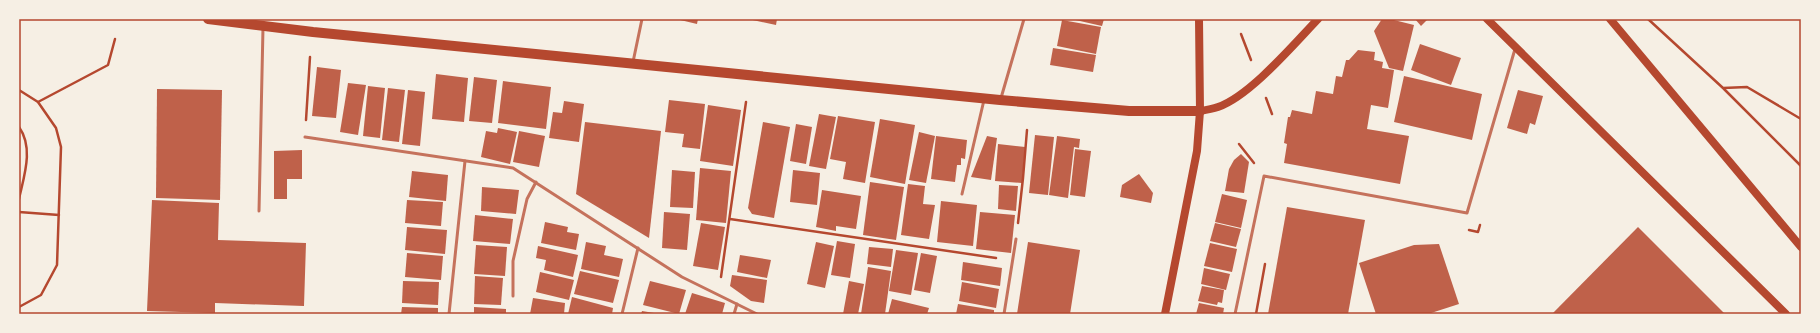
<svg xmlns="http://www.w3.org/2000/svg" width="1820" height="333" font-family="'Libre Baskerville',serif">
<rect width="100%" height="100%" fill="#f6efe4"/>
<g fill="#bf614a">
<path d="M 676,19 L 698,19 L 697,24 Z"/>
<path d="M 748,19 L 777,19 L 776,25 Z"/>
<path d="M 1071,19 L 1104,19 L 1102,26 Z"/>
<path d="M 1382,19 L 1390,19 L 1414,25 L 1403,71 L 1389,68 L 1374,31 Z"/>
<path d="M 1415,19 L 1428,19 L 1421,26 Z"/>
<path d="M 1062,20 L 1101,27 L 1096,54 L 1057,46 Z"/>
<path d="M 1420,44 L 1461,58 L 1451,85 L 1411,70 Z"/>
<path d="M 1053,48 L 1096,55 L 1093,72 L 1050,65 Z"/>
<path d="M 1358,50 L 1375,52 L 1374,60 L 1383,62 L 1382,68 L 1394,70 L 1388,108 L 1371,105 L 1367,129 L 1409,136 L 1400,184 L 1284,163 L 1287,144 L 1284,143 L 1288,117 L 1290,117 L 1292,110 L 1312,114 L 1316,91 L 1333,94 L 1336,76 L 1342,77 L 1346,60 L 1349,60 Z"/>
<path d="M 317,67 L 341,70 L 336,118 L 312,116 Z"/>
<path d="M 436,74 L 468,78 L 464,122 L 432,119 Z"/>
<path d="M 1404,76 L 1482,94 L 1472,140 L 1394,122 Z"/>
<path d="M 474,77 L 497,80 L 492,123 L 469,121 Z"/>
<path d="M 503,81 L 551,87 L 546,129 L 498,123 Z"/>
<path d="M 348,83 L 366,85 L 358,135 L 340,132 Z"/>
<path d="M 368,86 L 385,88 L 380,138 L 363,136 Z"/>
<path d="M 388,88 L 405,90 L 399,142 L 382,140 Z"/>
<path d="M 157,89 L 222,90 L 220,200 L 156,198 Z"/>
<path d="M 408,90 L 425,92 L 420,146 L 402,144 Z"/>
<path d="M 1518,90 L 1543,96 L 1535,125 L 1530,123 L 1527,134 L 1507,128 Z"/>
<path d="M 669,100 L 705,104 L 700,149 L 682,147 L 684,134 L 665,132 Z"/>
<path d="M 564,101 L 584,104 L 579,142 L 549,138 L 553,112 L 562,113 Z"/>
<path d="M 708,105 L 741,110 L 733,166 L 700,161 Z"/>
<path d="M 819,114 L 836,117 L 826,169 L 809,166 Z"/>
<path d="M 838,116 L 875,122 L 865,183 L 843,179 L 846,162 L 830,159 Z"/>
<path d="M 880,119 L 915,125 L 905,184 L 870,177 Z"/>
<path d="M 585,122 L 661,131 L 649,238 L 576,194 Z"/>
<path d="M 763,122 L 790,127 L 774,218 L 752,214 L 748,208 Z"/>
<path d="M 796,124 L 812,127 L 806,164 L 790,161 Z"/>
<path d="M 498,128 L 517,132 L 510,164 L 481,157 L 486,131 L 497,133 Z"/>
<path d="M 519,131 L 545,136 L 539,167 L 513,162 Z"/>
<path d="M 919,132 L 935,136 L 926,183 L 909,180 Z"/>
<path d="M 1035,135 L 1054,137 L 1048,195 L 1029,193 Z"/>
<path d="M 936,136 L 967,140 L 965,159 L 961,158 L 961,165 L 957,165 L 955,182 L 931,179 Z"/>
<path d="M 987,136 L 997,138 L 991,180 L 971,177 Z"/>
<path d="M 1057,136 L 1080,139 L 1079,148 L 1074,147 L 1068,198 L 1049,195 Z"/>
<path d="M 998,144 L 1025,147 L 1022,183 L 995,181 Z"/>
<path d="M 1075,149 L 1091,151 L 1085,197 L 1070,195 Z"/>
<path d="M 302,150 L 302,179 L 287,179 L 287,199 L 274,199 L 274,151 Z"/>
<path d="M 1241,154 L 1249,162 L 1244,193 L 1225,191 L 1229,169 L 1234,160 Z"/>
<path d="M 700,168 L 731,171 L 726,223 L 696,220 Z"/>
<path d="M 672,170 L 695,172 L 693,208 L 670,207 Z"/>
<path d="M 793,170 L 820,173 L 817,205 L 790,202 Z"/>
<path d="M 412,171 L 448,175 L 446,201 L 409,197 Z"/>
<path d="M 1139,174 L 1153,193 L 1151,203 L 1120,197 L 1122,185 Z"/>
<path d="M 870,182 L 904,187 L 896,240 L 863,235 Z"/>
<path d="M 908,184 L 925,186 L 923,204 L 935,205 L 929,239 L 901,235 Z"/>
<path d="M 999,185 L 1018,186 L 1016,211 L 998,209 Z"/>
<path d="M 482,187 L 519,190 L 516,214 L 481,211 Z"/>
<path d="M 822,190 L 861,196 L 856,229 L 836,226 L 836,231 L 816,227 Z"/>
<path d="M 1222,194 L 1247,200 L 1241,228 L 1215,222 Z"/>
<path d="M 152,200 L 219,203 L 218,240 L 306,243 L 304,306 L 215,303 L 215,313 L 147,311 Z"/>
<path d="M 407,200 L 443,202 L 441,226 L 405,223 Z"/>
<path d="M 941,201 L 977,205 L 973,246 L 937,242 Z"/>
<path d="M 1287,207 L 1365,220 L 1348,314 L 1268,314 Z"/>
<path d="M 664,212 L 690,214 L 687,250 L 662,248 Z"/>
<path d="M 980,212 L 1015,215 L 1011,253 L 976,249 Z"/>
<path d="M 475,215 L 513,219 L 510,244 L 473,241 Z"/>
<path d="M 545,222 L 568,227 L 567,232 L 579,234 L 576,250 L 541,243 Z"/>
<path d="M 701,223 L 725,227 L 718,270 L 693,266 Z"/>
<path d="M 1215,223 L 1241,229 L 1236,247 L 1210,241 Z"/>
<path d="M 407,227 L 447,230 L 445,254 L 405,250 Z"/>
<path d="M 1638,227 L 1725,314 L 1552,314 Z"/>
<path d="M 837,241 L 855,244 L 850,278 L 831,275 Z"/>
<path d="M 586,242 L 606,246 L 604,255 L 623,259 L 619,277 L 581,269 Z"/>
<path d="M 816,242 L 834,246 L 825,288 L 807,284 Z"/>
<path d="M 1028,242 L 1080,250 L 1070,314 L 1017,314 Z"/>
<path d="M 1210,243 L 1237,249 L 1232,272 L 1204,266 Z"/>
<path d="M 1439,244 L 1459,304 L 1428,314 L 1376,314 L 1359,263 L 1414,245 Z"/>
<path d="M 476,245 L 507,247 L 505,276 L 474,274 Z"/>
<path d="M 538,246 L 578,255 L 573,277 L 544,270 L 546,260 L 536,258 Z"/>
<path d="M 869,247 L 893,249 L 891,267 L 867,264 Z"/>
<path d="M 896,250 L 918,253 L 911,295 L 889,291 Z"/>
<path d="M 407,253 L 443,256 L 441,280 L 405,277 Z"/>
<path d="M 921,253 L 937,256 L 930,293 L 914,290 Z"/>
<path d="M 740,255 L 771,260 L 767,278 L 737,272 Z"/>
<path d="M 963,262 L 1002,268 L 1000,286 L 961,280 Z"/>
<path d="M 868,267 L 891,271 L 885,314 L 861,314 Z"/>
<path d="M 1204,268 L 1230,274 L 1226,290 L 1201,284 Z"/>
<path d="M 580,271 L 619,280 L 613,303 L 574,294 Z"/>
<path d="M 540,272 L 574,280 L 569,300 L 536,292 Z"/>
<path d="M 732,275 L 767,280 L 764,303 L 751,301 L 730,286 Z"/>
<path d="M 475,276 L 503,278 L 501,305 L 474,304 Z"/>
<path d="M 403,281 L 439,282 L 438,305 L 402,303 Z"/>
<path d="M 650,281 L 686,290 L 679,314 L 643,305 Z"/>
<path d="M 849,281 L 864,284 L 858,314 L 843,314 Z"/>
<path d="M 962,282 L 999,289 L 996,308 L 959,301 Z"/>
<path d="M 1202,286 L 1224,290 L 1222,303 L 1218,302 L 1217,305 L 1198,301 Z"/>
<path d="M 692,293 L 725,303 L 722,314 L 685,314 Z"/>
<path d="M 572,297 L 613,308 L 612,314 L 568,314 Z"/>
<path d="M 533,298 L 565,303 L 564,314 L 530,314 Z"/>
<path d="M 892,299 L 929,308 L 927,314 L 888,314 Z"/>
<path d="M 1199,303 L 1224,308 L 1223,314 L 1196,314 Z"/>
<path d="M 958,304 L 994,310 L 994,314 L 956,314 Z"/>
<path d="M 402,307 L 438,308 L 438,314 L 401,314 Z"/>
<path d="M 474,307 L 506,309 L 506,314 L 474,314 Z"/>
<path d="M 642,311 L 654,313 L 654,314 L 641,314 Z"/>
</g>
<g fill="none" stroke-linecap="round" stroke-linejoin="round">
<g stroke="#b5482f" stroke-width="2.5">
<path d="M 1648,19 L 1723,88 L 1747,87 L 1801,119"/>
<path d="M 1241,34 L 1251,60"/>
<path d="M 1724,89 L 1801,166"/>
<path d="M 19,90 L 38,102 L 56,128 L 61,147 L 57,265 L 41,295 L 19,307"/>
<path d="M 1266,98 L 1272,114"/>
<path d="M 38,102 L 108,65 L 115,39"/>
<path d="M 306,120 L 310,57"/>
<path d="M 19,127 C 34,148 24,176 19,199"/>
<path d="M 1239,144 L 1254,163"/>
<path d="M 19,212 L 59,215"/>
<path d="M 730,219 L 996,258"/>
<path d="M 1018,223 L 1023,178 L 1027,130"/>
<path d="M 1469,230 L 1478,232 L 1480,225"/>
<path d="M 721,277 L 746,102"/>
<path d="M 1256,314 L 1265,264"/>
</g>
<g stroke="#c5725c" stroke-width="3">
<path d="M 633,62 L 642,19"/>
<path d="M 1001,98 L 1024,19"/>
<path d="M 305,137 L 513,168 L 682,277 L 757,314"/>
<path d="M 962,194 L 984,100"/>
<path d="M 259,211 L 263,28"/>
<path d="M 513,296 L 513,261 L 527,199 L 536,182"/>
<path d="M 449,314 L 465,161"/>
<path d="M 622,314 L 638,248"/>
<path d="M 734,314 L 737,304"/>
<path d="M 1004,314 L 1016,239"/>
<path d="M 1235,314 L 1264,176 L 1467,213 L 1515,49"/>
</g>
<g stroke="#b5482f" stroke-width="8">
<path d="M 1487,19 L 1786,314"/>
<path d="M 1610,19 L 1801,247"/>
<path d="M 1200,111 C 1206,110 1212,109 1218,107 C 1250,96 1294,44 1318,19"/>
<path d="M 1165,314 L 1197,151 L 1200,111 L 1199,19"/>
</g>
<path stroke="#b5482f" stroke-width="10" d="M 208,19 L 313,32 L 1000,100 L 1129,111 L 1200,111"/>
</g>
<rect width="1820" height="333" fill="none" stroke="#f6efe4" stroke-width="40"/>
<rect x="20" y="20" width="1780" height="293" fill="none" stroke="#b5482f" stroke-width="1.5"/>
</svg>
